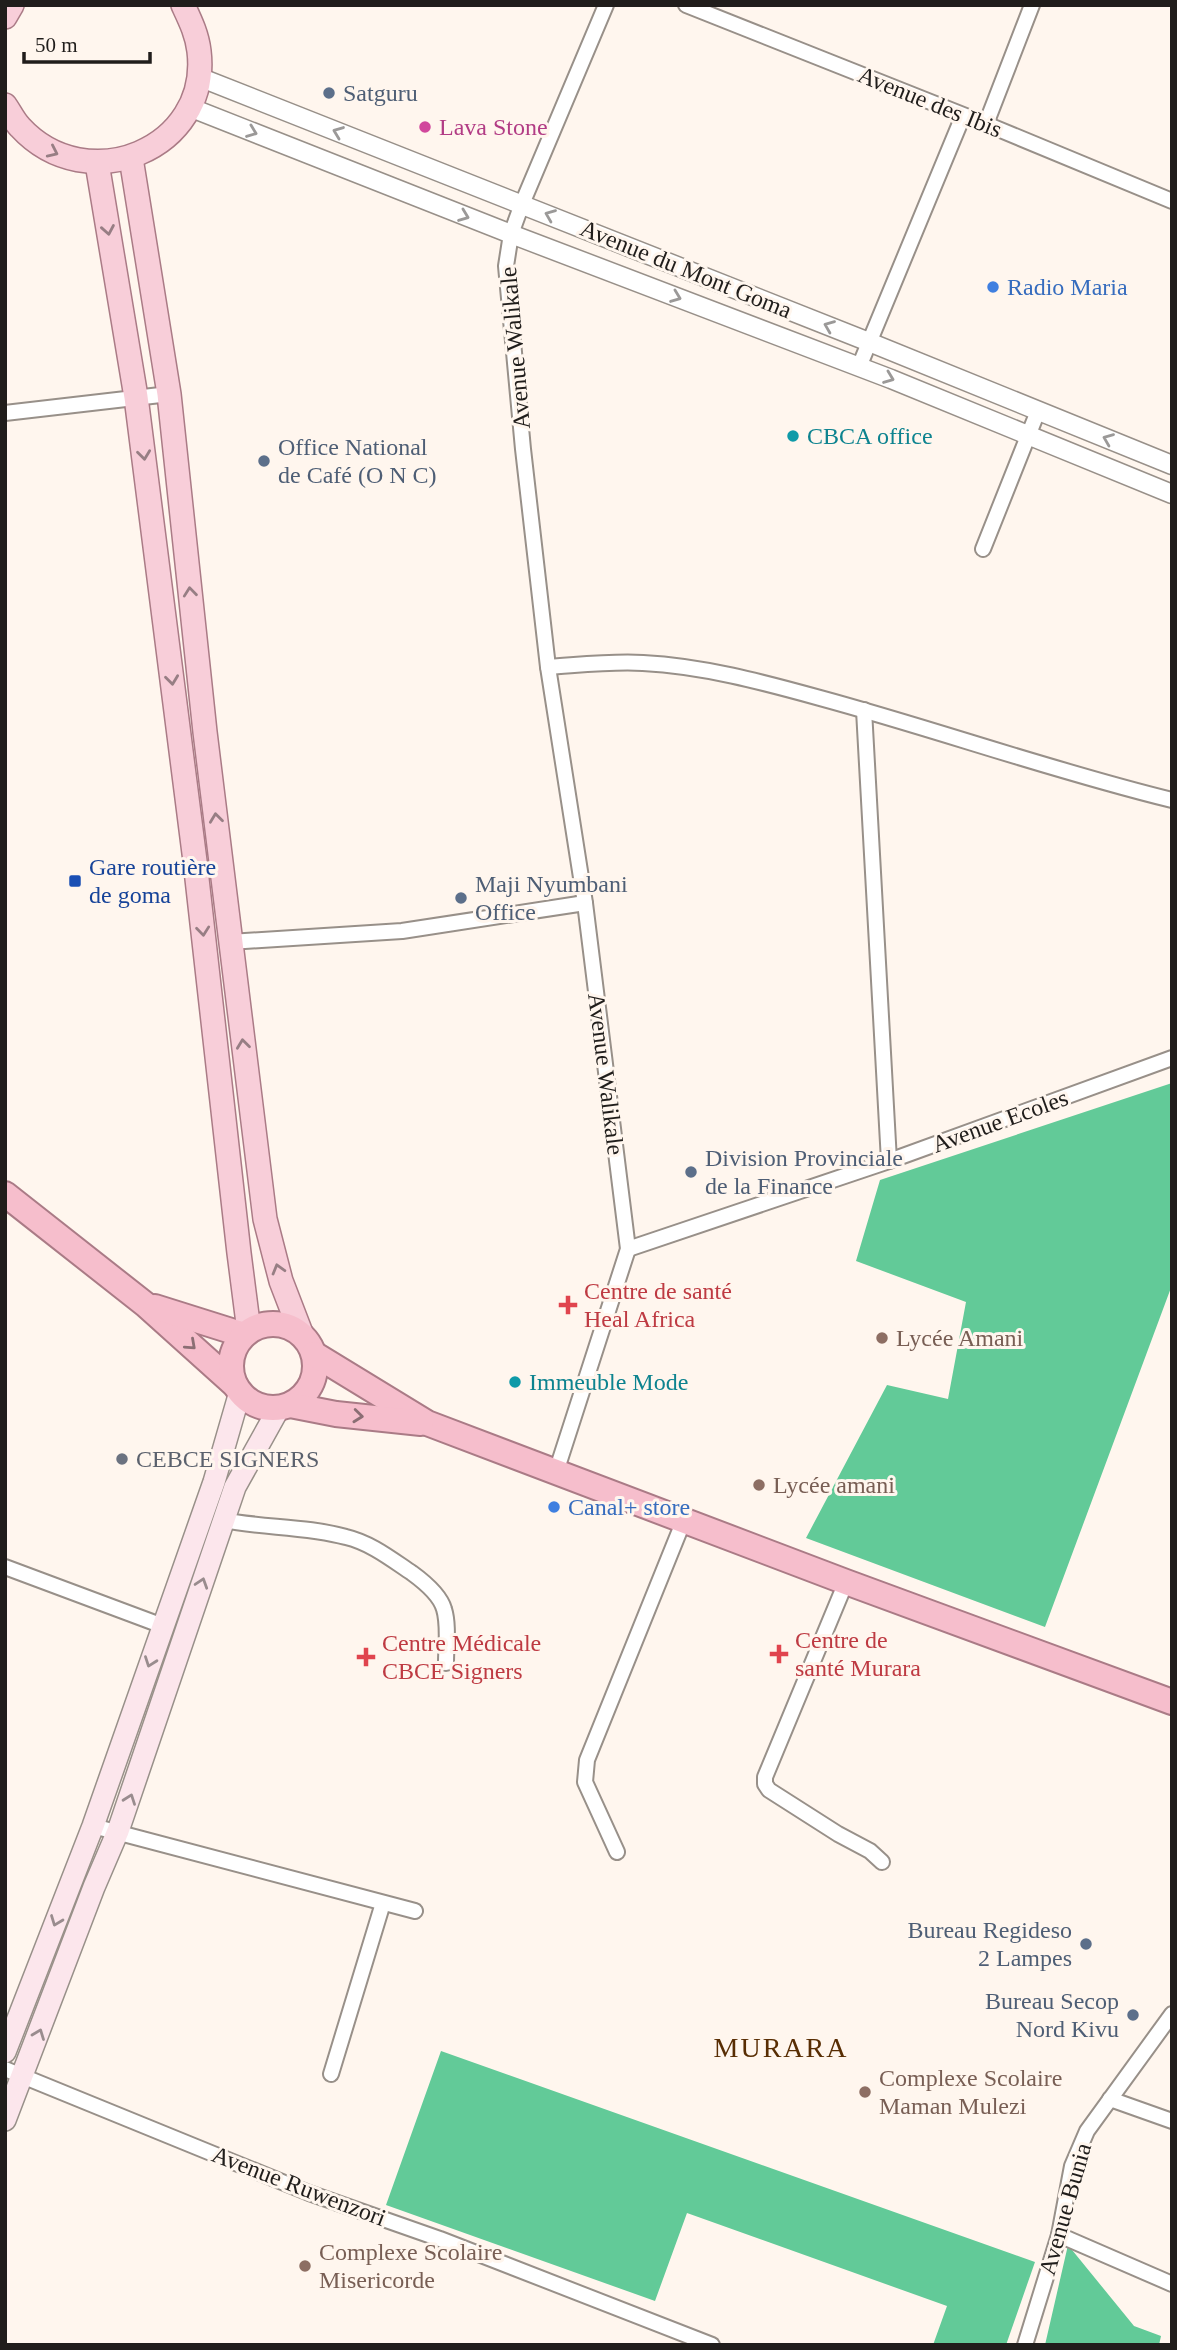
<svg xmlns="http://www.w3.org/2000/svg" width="1177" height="2350" font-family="Georgia,serif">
<rect width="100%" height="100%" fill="#fff6ee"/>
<g fill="#62ca98">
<path d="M 1172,1083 L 1172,1285 L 1045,1627 L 806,1538 L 887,1385 L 948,1399 L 966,1302 L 856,1261 L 880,1180 Z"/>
<path d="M 441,2051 L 1035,2262 L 1006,2345 L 933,2345 L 947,2306 L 687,2213 L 655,2301 L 386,2205 Z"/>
<path d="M 1068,2245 L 1134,2326 L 1161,2336 L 1159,2345 L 1045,2345 Z"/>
</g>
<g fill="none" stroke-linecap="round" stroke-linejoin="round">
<defs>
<g id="minor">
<path d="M 686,5 L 986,124 L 1172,201"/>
<path d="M 986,124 L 1032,5"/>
<path d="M 859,367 L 963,116"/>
<path d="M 5,413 L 169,394"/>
<path d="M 983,549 L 1038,411"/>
<path d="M 548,667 C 579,665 612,661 643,663 C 703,666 762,682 820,698 C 938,730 1053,771 1172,800"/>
<path d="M 864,710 L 889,1161"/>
<path d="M 230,942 L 402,931 L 585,903"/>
<path d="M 628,1249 L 889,1161 L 1172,1058"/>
<path d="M 556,1472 L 628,1249 L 585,903 L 548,667 L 523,449 L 506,266 L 511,234 L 522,204 L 606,5"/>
<path d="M 223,1520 C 263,1528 306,1526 346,1537 C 371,1543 391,1559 412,1573 C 423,1581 440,1595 444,1609 C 449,1625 446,1646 446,1663"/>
<path d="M 5,1567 L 163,1626"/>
<path d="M 846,1582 L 765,1777 L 765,1784 L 769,1790 L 838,1834 L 870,1851 L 882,1862"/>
<path d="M 93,1826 L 415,1911"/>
<path d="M 617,1852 L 585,1782 L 587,1760 L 684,1520"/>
<path d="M 5,2069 L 309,2193 L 440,2239 L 712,2345"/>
<path d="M 331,2074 L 383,1903"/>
<path d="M 1110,2099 L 1172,2121"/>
<path d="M 1059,2235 L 1172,2284"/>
<path d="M 1025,2345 L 1059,2235 L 1072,2166 L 1087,2131 L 1172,2014"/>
</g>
<g id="tertiary">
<path d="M 199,77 L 869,342 L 1172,465"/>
<path d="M 189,107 L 511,234 L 891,379 L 1172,494"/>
</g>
<g id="secondary">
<path d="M 5,2052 L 93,1826 L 214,1482 L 240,1392"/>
<path d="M 5,2120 L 94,1887 L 118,1831 L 235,1487 L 279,1408"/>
</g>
<g id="primary">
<path d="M 5,17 L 12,5"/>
<path d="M 5,105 C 10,112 14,121 20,127 C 87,200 211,149 199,51 C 197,34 190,20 183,5"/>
<path d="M 131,158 L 169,394 L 205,732 L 265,1219 L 281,1281 L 301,1333"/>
<path d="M 97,163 L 136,397 L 195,861 L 239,1253 L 249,1331"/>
</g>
<g id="trunk">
<path d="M 5,1194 L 146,1305 L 235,1385"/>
<path d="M 155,1307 L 244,1335"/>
<circle cx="273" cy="1366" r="42"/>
<path d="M 314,1354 L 427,1423 L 846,1582 L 1172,1702"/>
<path d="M 290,1405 L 336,1414 L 421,1423"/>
</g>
</defs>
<use href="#minor" stroke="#989089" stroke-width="18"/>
<use href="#tertiary" stroke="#989089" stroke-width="21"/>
<use href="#secondary" stroke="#989089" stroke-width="24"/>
<use href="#primary" stroke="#aa7b86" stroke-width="26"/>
<use href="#trunk" stroke="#aa7b86" stroke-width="28"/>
<use href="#minor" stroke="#fff" stroke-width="14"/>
<use href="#tertiary" stroke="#fff" stroke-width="18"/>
<use href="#secondary" stroke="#fce6ec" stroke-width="21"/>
<use href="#primary" stroke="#f8ced9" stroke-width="23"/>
<use href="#trunk" stroke="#f6becc" stroke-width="24"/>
</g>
<defs><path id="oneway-chevron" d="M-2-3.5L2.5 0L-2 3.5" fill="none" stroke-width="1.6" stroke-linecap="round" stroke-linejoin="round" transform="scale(1.75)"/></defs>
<g stroke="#9b9998">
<use href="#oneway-chevron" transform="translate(252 132) rotate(21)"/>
<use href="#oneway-chevron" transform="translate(338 132) rotate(-159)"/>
<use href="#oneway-chevron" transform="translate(550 215) rotate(-158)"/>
<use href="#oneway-chevron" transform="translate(464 216) rotate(21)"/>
<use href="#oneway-chevron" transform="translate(676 297) rotate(21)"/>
<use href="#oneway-chevron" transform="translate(829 326) rotate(-158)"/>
<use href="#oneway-chevron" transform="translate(889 378) rotate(21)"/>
<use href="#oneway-chevron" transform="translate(1108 439) rotate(-158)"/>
</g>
<g stroke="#977e84">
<use href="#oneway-chevron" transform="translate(53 152) rotate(25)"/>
<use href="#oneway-chevron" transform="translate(108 230) rotate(80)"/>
<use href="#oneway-chevron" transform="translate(144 455) rotate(83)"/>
<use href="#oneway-chevron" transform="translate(190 592) rotate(-96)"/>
<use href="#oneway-chevron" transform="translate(172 680) rotate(83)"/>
<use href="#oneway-chevron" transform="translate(216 818) rotate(-97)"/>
<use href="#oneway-chevron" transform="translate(203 931) rotate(84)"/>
<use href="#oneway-chevron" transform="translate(243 1044) rotate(-97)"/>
<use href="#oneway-chevron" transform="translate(278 1269) rotate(-106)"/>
</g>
<g stroke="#8b6e74">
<use href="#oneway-chevron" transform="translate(191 1345) rotate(42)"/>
<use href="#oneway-chevron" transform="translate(358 1416) rotate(6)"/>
</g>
<g stroke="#998c8e">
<use href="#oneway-chevron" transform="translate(202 1583) rotate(-72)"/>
<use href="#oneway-chevron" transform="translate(150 1662) rotate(110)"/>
<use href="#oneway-chevron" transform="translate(130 1799) rotate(-70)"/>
<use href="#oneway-chevron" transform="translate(56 1921) rotate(111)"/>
<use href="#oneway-chevron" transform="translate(39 2034) rotate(-69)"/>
</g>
<g fill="#5c6f8a" stroke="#fff6ee" stroke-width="2.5">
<circle cx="329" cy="93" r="7"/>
<circle cx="264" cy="461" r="7"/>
<circle cx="461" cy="898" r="7"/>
<circle cx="691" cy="1172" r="7"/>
<circle cx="1086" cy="1944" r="7"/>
<circle cx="1133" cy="2015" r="7"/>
</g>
<circle fill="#d1479c" stroke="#fff6ee" stroke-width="2.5" cx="425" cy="127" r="7"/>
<g fill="#3f7fe0" stroke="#fff6ee" stroke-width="2.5">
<circle cx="993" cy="287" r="7"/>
<circle cx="554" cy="1507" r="7"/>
</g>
<g fill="#0f9aa8" stroke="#fff6ee" stroke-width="2.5">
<circle cx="793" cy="436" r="7"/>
<circle cx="515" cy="1382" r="7"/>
</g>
<rect fill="#1a4fb4" stroke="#fff6ee" stroke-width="2.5" x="68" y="874" width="14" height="14" rx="3.5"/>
<g fill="#e0444e" stroke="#fff6ee" stroke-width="2.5">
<path d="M564.5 1294.5h7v7h7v7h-7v7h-7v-7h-7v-7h7z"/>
<path d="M775.5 1643.5h7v7h7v7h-7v7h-7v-7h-7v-7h7z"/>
<path d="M362.5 1646.5h7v7h7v7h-7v7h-7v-7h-7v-7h7z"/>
</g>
<g fill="#8d6e63" stroke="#fff6ee" stroke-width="2.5">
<circle cx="882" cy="1338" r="7"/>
<circle cx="759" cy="1485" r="7"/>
<circle cx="865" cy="2092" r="7"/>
<circle cx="305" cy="2266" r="7"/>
</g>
<circle fill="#6b7280" stroke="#fff6ee" stroke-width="2.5" cx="122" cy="1459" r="7"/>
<g text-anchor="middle" stroke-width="6" stroke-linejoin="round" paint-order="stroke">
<g font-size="24" fill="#4e5e75" stroke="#fff6ee" text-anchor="start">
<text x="343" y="101">Satguru</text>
<text x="278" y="455">Office National<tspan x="278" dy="28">de Café (O N C)</tspan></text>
<text x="475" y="892">Maji Nyumbani<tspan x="475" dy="28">Office</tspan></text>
<text x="705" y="1166">Division Provinciale<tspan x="705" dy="28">de la Finance</tspan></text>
<text x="1072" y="1938" text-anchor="end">Bureau Regideso<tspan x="1072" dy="28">2 Lampes</tspan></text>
<text x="1119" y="2009" text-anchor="end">Bureau Secop<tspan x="1119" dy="28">Nord Kivu</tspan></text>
</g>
<g font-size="24" fill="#201d1b" stroke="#fff6ee">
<text transform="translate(930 102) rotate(22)" y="8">Avenue des Ibis</text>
<text transform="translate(686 269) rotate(22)" y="8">Avenue du Mont Goma</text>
<text transform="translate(515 348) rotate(-95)" y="8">Avenue Walikale</text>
<text transform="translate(606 1074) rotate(83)" y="8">Avenue Walikale</text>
<text transform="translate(1000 1121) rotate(-20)" y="8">Avenue Ecoles</text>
<text transform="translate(299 2186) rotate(21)" y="8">Avenue Ruwenzori</text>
<text transform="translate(1065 2209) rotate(-74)" y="8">Avenue Bunia</text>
</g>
<g font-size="24" fill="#b23c85" stroke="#fff6ee" text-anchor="start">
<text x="439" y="135">Lava Stone</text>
</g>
<g font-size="24" fill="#366cbe" stroke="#fff6ee" text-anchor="start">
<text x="1007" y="295">Radio Maria</text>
<text x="568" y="1515">Canal+ store</text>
</g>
<g font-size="24" fill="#0d838f" stroke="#fff6ee" text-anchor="start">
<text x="807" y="444">CBCA office</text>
<text x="529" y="1390">Immeuble Mode</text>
</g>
<g font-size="24" fill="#164399" stroke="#fff6ee" text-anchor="start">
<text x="89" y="875">Gare routière<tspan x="89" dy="28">de goma</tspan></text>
</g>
<g font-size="24" fill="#be3a42" stroke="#fff6ee" text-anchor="start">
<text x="584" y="1299">Centre de santé<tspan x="584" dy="28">Heal Africa</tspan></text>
<text x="795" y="1648">Centre de<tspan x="795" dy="28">santé Murara</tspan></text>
<text x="382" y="1651">Centre Médicale<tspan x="382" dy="28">CBCE Signers</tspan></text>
</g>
<g font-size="24" fill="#785e54" stroke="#fff6ee" text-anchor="start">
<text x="896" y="1346">Lycée Amani</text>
<text x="773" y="1493">Lycée amani</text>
<text x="879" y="2086">Complexe Scolaire<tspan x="879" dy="28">Maman Mulezi</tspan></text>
<text x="319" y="2260">Complexe Scolaire<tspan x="319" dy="28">Misericorde</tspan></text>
</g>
<g font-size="24" fill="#5b616d" stroke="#fff6ee" text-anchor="start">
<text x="136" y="1467">CEBCE SIGNERS</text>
</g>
<g font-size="28" letter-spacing="2" fill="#582d03" stroke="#fff6ee">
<text x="781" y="2057">MURARA</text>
</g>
</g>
<rect width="1177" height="2350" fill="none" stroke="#201d1b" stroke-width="14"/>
<path d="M24 52v10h126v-10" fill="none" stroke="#201d1b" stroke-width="3.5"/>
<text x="35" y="52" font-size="21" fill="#201d1b" stroke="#fff6ee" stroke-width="5" paint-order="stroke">50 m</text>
</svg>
